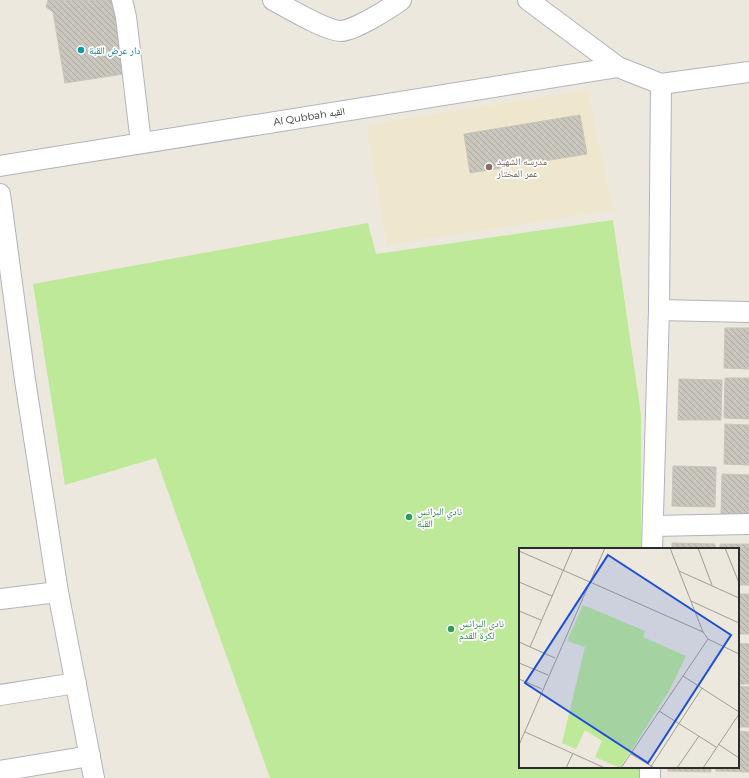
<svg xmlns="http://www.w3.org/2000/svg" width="749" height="778" font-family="Montserrat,'Noto Naskh Arabic',sans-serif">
<defs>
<pattern id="building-back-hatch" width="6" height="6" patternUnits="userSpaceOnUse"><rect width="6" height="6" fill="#c9c6bd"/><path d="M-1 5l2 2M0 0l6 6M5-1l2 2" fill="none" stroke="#adaaa3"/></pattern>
</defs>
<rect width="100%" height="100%" fill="#ede8de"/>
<path fill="#eee7ce" d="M 588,90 L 613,210 L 387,245 L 366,125 Z"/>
<path fill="#bee998" d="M 613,220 L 641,415 L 641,549 L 520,549 L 520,767 L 640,767 L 640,778 L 270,778 L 156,458 L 65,485 L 33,284 L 368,223 L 376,254 Z"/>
<g fill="url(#building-back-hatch)" stroke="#c8c4b8">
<path d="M 48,0 L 118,0 L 130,73 L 65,83 L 53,12 L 46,7 Z"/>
<path d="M 580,115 L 587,154 L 470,173 L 464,134 Z"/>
<path d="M 725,328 L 749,328 L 749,369 L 724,368 Z"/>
<path d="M 725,378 L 749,378 L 749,419 L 724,418 Z"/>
<path d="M 679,379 L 722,380 L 721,420 L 678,420 Z"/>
<path d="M 725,424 L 749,425 L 749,465 L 724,464 Z"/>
<path d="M 673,466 L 716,467 L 715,507 L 672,506 Z"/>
<path d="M 722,474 L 749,475 L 749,515 L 721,515 Z"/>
<path d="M 672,543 L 715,544 L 715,549 L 672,549 Z"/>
<path d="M 720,544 L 749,544 L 749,585 L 738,585 L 738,549 L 720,549 Z"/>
<rect x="738" y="594" width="11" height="40"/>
<path d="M 738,643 L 749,644 L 749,684 L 738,684 Z"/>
<path d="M 738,686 L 749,687 L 749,727 L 738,727 Z"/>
<path d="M 738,731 L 749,732 L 749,772 L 716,771 L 716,767 L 738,767 Z"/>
<path d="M 668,767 L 711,767 L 711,772 L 668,771 Z"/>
</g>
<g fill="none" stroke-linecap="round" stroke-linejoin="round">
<defs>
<g id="minor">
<path d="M 122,0 L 126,17 L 141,143"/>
<path d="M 273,0 C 288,8 326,31 341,31 C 355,30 389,9 401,0"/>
<path d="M 528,0 L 618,67 L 661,84 L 749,72"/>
<path d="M 0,166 L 618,67"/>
<path d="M 0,194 L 25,380 L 58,592 L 94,778"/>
<path d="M 659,310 L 749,312"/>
<path d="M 653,526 L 749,524"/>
<path d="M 652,549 L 659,310 L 661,84"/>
<path d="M 0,599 L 58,592"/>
<path d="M 0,695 L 76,683"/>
<path d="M 650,767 L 650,778"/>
<path d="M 0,771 L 90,756"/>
</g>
</defs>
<use href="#minor" stroke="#b2b3bf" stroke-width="22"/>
<use href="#minor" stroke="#fff" stroke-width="20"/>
</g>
<circle fill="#0f9aa8" stroke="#fff" stroke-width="1.5" cx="81" cy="50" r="4"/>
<circle fill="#8d6e63" stroke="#fff" stroke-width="1.5" cx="489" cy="167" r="4"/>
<g fill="#2e9e5b" stroke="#fff" stroke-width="1.5">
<circle cx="409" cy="517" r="4"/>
<circle cx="451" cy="629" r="4"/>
</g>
<g text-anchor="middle" stroke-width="3.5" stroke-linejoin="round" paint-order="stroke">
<g font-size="10" fill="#0d838f" stroke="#fff" text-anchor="start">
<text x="89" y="54">دار عرض القبة</text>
</g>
<g font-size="10" fill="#2c2c2c" stroke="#fff">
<text transform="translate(309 116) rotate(-9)" y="4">Al Qubbah القبه</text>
</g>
<g font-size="10" fill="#785e54" stroke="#fff" text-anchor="start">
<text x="497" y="165">مدرسه الشهيد<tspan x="497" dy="12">عمر المختار</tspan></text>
</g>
<g font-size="10" fill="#27864d" stroke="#fff" text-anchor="start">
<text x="417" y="515">نادي البرانس<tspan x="417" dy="12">القبة</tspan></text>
<text x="459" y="627">نادي البرانس<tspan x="459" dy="12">لكرة القدم</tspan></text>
</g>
</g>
<g transform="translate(519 548)">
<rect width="220" height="220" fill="#ede8de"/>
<path d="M 64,57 L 126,83 L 124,89 L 167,108 L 150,143 L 101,220 L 76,209 L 83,193 L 66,182 L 57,201 L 43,195 L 66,99 L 48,93 Z" fill="#bee998"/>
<path fill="none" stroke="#a09d97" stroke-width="1" d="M 151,0 L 184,84 L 189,91 L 220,106M 179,0 L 193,37M 206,0 L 220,35M 0,3 L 71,34 L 86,0M 160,23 L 220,50M 0,34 L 33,48M 172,53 L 220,75M 0,63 L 22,72M 0,94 L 36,110M 11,99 L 54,0M 0,115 L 29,127M 164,128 L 220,164M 0,131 L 23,141M 140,163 L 197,199M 6,184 L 86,220M 199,196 L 220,210M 0,197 L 71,34 L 184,84M 112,206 L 134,219M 47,220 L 54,205M 102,220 L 189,91M 131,220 L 183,140M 158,220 L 180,188M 184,220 L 220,166"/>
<path fill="#1d4ed8" fill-opacity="0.15" stroke="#1d4ed8" stroke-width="2" d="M 89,7 L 212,87 L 129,215 L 6,135 Z"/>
<rect width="220" height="220" fill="none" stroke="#2c2c2c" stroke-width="2"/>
</g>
</svg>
